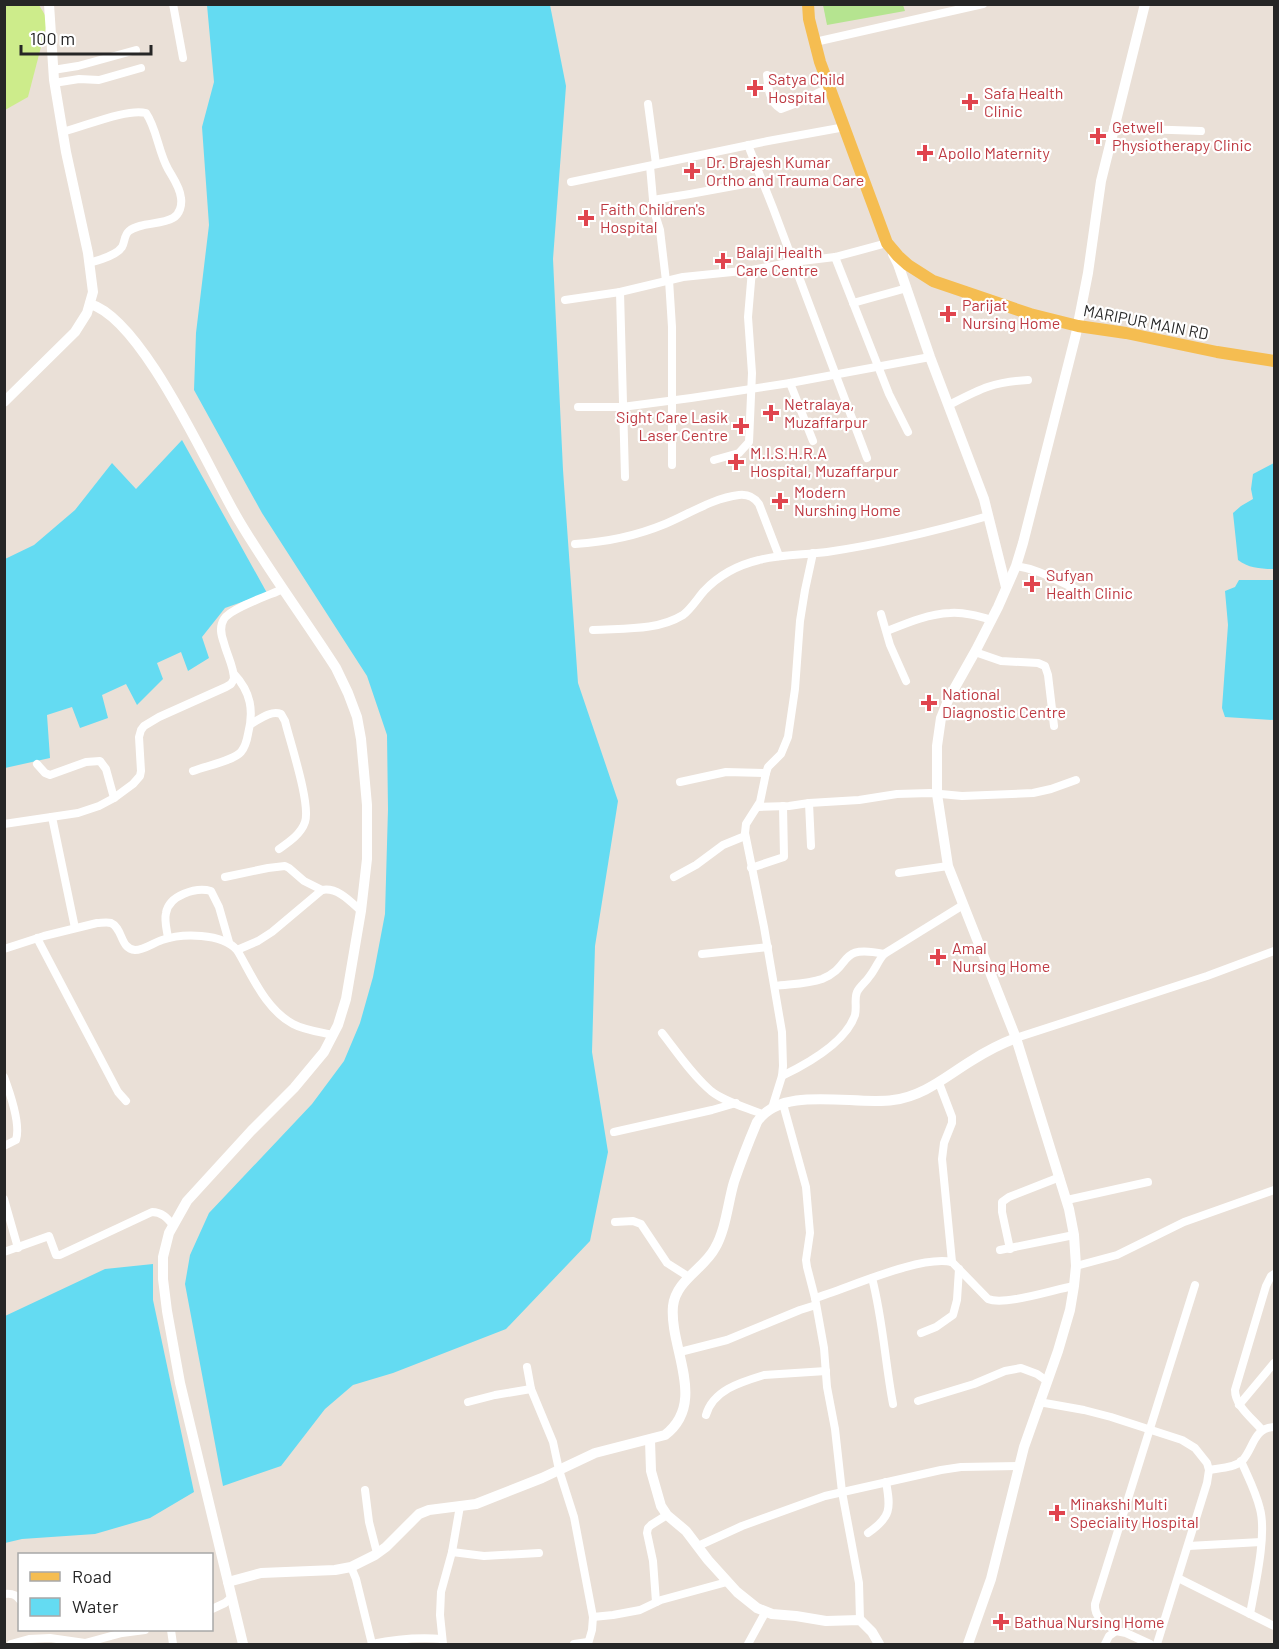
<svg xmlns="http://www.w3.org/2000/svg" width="1279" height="1649" font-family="Barlow,sans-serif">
<rect width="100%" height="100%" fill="#eae0d7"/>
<path fill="#b5e490" d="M 823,5 L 903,5 L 905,11 L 827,25 Z"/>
<path fill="#cdec8b" d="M 5,5 L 39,5 L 48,20 L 28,97 L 5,110 Z"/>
<g fill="#64dbf2">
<path d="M 207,5 L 550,5 L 566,86 L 553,259 L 563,470 L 578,683 L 618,801 L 595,946 L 592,1052 L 608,1152 L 590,1241 L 506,1329 L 393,1373 L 353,1385 L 325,1409 L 281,1466 L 223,1486 L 185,1284 L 190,1255 L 209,1213 L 312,1104 L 344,1061 L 360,1023 L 373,977 L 385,914 L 388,809 L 387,735 L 367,676 L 262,513 L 194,390 L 196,333 L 209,225 L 202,127 L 214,82 Z"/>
<path d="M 182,440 L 267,593 L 225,608 L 202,637 L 209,658 L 188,671 L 181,652 L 157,663 L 163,679 L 137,705 L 126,684 L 102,695 L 108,718 L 80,728 L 72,707 L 47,715 L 50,758 L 5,768 L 5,559 L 34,545 L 75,510 L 112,463 L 136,489 Z"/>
<path d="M 1274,463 L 1274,569 C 1261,569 1248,568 1238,560 L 1233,513 L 1241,506 L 1253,499 L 1251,489 L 1253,474 Z"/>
<path d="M 1239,580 L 1274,580 L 1274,720 L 1225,717 L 1222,708 L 1228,625 L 1225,591 L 1235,587 Z"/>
<path d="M 153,1264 L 153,1300 L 194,1492 L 150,1518 L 95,1534 L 22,1539 L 5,1543 L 5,1316 L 105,1269 Z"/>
</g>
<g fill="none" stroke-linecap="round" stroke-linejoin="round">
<g stroke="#fff" stroke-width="8">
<path d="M 173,4 L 183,58"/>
<path d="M 815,42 L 983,4"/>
<path d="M 53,70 L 78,66 L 136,50"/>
<path d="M 767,75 C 768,87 769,102 781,109 L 797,103 L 830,87"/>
<path d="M 54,83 L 79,79 L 99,80 L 141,68"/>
<path d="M 648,104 L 656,164"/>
<path d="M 1113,128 L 1201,131"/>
<path d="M 62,132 C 83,127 127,108 146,113 C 157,129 158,151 168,169 C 173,178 180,187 181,198 C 182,205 180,214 173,218 C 161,225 140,222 129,231 C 124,235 125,242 122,247 C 116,256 99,260 89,263"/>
<path d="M 748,145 L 773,208 L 867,458"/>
<path d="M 650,166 L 654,211 L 660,230 L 666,281"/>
<path d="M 571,182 L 768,141 L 845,127"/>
<path d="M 653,200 L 690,194 L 761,181"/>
<path d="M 835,257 L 889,394 L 908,432"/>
<path d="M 669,280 L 672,327 L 672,465"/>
<path d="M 620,292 L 625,477"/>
<path d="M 565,300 L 620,292 L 683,277 L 752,270 L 793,262 L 835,257 L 887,243"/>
<path d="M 853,303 L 907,288"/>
<path d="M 790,383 L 813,441"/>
<path d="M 949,405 C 980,389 992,382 1028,380"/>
<path d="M 578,407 L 622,407 L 691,398 L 790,383 L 930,357"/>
<path d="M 714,460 L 739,453 L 749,442 L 752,373 L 748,317 L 752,270"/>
<path d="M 575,544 C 607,542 636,536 665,524 C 689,514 713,498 739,495 C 748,494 754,497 759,504 L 779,556"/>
<path d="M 1016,566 C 1043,570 1061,584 1086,593"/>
<path d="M 881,614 L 890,645 L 906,681"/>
<path d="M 593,630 C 623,628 657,631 683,615 C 691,609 697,599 704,591 C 719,575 738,565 759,560 C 781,554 804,555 827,552 C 881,544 936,531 988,516"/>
<path d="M 887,631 C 907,623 928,614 950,613 C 964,612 978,616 992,620"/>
<path d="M 975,652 L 1001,661 L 1038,663 L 1045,666 L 1048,675 L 1054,726"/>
<path d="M 251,724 C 260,719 271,710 281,714 L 285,721 C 290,742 311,804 305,822 C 301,834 289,842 279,849"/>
<path d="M 37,764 L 45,773 L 50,775 L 86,762 L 100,761 L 106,769 L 114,798"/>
<path d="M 193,771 C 205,766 233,761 241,752 C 245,747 247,740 248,734 C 254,711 251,692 234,674"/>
<path d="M 680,782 L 726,772 L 766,773"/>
<path d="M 809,803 L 811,846"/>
<path d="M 758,807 L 789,806 L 809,803 L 859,800 L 897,794 L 930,793 L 962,796 L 1033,793 L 1051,789 L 1076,780"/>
<path d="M 52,817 L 75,928"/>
<path d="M 4,824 L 78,813 L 99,806 L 114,798 L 133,784 L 140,776 L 141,771 L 139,737 L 141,730 L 144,726 L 159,717 L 226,687 L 231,684 L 234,679 C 234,667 227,655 224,643 C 221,635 219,627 224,619 C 231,608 270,595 283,589"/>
<path d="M 751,868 L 784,857 L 783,806"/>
<path d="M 899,873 L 948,866"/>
<path d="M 225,877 L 268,868 L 285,866 L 289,868 L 304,881 L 322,890"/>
<path d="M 674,877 L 696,865 L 723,845 L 745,836"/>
<path d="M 37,938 L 118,1092 L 126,1101"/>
<path d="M 168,938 C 167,930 164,921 166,913 C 169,895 196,887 211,891 L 219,907 L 229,942"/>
<path d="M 4,949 L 44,936 L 97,923 C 101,923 107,922 111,923 C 123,928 120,949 135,950 C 144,950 153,943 162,940 C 182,933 222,933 237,950 C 252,975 265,1009 293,1024 C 304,1030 320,1032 333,1035"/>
<path d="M 237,950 L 258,941 L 272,932 L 322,890 C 338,887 351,902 361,911"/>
<path d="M 702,954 L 768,947"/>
<path d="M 775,986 C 790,984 808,984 822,979 C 854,966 836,944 884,954"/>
<path d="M 662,1033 C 677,1052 692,1075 711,1091 C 725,1102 745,1107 762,1114"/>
<path d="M 1016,1038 L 1207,976 L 1274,951"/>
<path d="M 782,1076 C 807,1064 846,1042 855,1015 C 857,1007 854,999 857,992 C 860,986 866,982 869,977 C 875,970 878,961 884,954 L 963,905"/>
<path d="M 4,1077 C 10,1093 21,1124 16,1140 L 4,1146"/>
<path d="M 939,1083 L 952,1117 L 952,1123 L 944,1143 L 942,1159 L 952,1262"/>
<path d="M 783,1104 L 806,1187 L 810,1233 L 806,1260 L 807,1267 L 815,1298 L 824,1348 L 827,1387 L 835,1429 L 842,1492 L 859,1583 L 860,1620"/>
<path d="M 772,1108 L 782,1076 L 783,1066 L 782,1032 L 764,927 L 745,833 L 746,824 L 760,802 L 766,773 L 768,767 L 781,754 L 788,737 L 795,689 L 800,621 L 805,590 L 813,553"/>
<path d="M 614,1132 L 712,1110 L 736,1103"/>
<path d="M 4,1199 L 18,1248"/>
<path d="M 1067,1200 L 1148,1182"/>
<path d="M 615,1222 L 633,1221 L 641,1224 L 667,1263 L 689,1277"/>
<path d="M 1010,1249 L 1002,1212 L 1002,1202 L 1009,1197 L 1060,1177"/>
<path d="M 1000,1250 L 1074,1235"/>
<path d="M 4,1252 L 49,1236 L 56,1255 L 60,1255 L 152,1212 C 162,1212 167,1218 173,1225"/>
<path d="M 1076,1266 L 1117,1255 L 1184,1222 L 1274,1190"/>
<path d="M 872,1278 C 883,1320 885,1362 893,1404"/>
<path d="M 815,1298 C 849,1288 919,1255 952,1262 L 988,1299 C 1005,1306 1055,1289 1074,1286"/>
<path d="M 921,1333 L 936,1327 L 953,1315 L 957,1300 L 959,1269"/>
<path d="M 680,1352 L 727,1340 L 800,1310 L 816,1305"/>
<path d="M 527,1367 L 531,1389 L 553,1442 L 559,1470 L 574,1517 L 593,1617 L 592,1630 L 588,1644"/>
<path d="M 918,1401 L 974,1384 L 1005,1371 L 1021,1368 L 1037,1374 L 1047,1381"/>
<path d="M 468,1402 L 495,1395 L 531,1389"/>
<path d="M 1039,1402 L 1084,1410 L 1111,1417 L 1182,1440 L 1195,1448 L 1207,1463 L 1209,1470 L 1207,1483 L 1157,1644"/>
<path d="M 1239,1405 L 1274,1363"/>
<path d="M 706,1415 C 713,1390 741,1382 764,1375 L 826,1371"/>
<path d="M 1262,1430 C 1252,1418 1235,1406 1235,1390 L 1266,1286 L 1271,1276 L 1274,1274"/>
<path d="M 1241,1461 C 1248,1477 1256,1492 1260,1509 C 1267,1535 1255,1586 1250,1614"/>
<path d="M 1209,1470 C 1219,1468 1234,1468 1242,1461 C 1254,1448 1253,1428 1274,1427"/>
<path d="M 365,1490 L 369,1522 L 377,1553"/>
<path d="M 868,1533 C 891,1517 891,1509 886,1482"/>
<path d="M 698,1546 L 742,1526 L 825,1496 L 941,1470 L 961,1467 L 1018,1466"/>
<path d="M 1188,1546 L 1261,1542"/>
<path d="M 452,1552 L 484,1556 L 539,1553"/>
<path d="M 351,1567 L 356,1579 L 372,1644"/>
<path d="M 1178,1578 L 1274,1626"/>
<path d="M 4,1594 C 11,1593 16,1594 20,1600"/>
<path d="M 656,1602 L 653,1561 L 647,1533 L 648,1528 L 651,1525 L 667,1515"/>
<path d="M 212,1609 L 225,1603 L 232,1597"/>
<path d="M 593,1617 L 613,1615 L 640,1610 L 661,1600 L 727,1582"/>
<path d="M 171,1630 L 173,1644"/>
<path d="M 1116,1631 C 1105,1623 1094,1618 1095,1604 L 1195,1285"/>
<path d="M 11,1644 L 29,1639 L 50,1638 L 85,1643 L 122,1633 L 145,1630"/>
<path d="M 372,1644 C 396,1639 418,1637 442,1639"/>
<path d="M 443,1644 L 440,1615 L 441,1592 L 452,1552 L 460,1506"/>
<path d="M 574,1644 L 588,1642"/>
<path d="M 748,1644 L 765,1613"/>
<path d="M 1105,1644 L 1109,1636 L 1116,1631 L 1126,1633 L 1150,1644"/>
</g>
<g stroke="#fff" stroke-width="10">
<path d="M 893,254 L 898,264 L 930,357 L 984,499 L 1006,587"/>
<path d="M 90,304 C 143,319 209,470 238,519 C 268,570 304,618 336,668 L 348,693 L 357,717 L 361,739 L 367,805 L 367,859 L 361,911 L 346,999 L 338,1025 L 324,1052 L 294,1088 L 251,1131 L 187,1201 L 169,1233 L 163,1257 L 163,1279 L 167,1311 L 180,1383 L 243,1644"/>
<path d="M 4,402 L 75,332 L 87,313 L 93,292 L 88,253 L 66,152 L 54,80 L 49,4"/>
<path d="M 650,1440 L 651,1471 L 661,1506 L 667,1515 L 686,1531 L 708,1560 L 737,1592 L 757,1608 L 772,1614 L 796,1616 L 826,1621 L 860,1620 L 872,1632 L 879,1644"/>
<path d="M 228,1582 L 261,1573 L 335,1570 L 351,1567 L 375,1555 L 386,1547 L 419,1514 L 429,1510 L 476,1504 L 542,1478 L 595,1453 L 665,1435 C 708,1402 669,1348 673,1306 C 676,1280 704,1269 715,1248 C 726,1229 728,1202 734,1182 C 741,1161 749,1141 757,1122 C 782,1084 855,1106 893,1100 C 924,1096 945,1077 971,1061 C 985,1052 1000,1044 1016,1038"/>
<path d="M 968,1644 L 991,1579 L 1024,1447 L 1058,1351 L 1070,1310 L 1074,1286 L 1076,1266 L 1074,1235 L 1069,1209 L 1016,1038 L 948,866 L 937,794 L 937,746 L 941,718 L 949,698 L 976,650 L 998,607 L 1016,566 L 1023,543 L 1076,334 L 1088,273 L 1101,181 L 1145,4"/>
</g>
<path stroke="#f5bd51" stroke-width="12" d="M 808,4 L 809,19 L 820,62 L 887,243 L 898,256 L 908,265 L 933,281 L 1030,314 L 1078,326 L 1126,333 L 1217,352 L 1274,361"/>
</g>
<g fill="#e0444e" stroke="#fff" stroke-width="2">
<path d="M752 79h6v6h6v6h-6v6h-6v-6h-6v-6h6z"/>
<path d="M967 93h6v6h6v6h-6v6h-6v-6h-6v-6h6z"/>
<path d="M1095 127h6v6h6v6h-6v6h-6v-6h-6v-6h6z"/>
<path d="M922 144h6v6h6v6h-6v6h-6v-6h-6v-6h6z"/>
<path d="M689 162h6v6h6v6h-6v6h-6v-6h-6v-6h6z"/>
<path d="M583 209h6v6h6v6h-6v6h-6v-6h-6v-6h6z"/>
<path d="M720 252h6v6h6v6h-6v6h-6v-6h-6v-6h6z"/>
<path d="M945 305h6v6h6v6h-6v6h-6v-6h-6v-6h6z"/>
<path d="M768 404h6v6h6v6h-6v6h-6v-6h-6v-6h6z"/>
<path d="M738 417h6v6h6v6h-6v6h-6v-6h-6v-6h6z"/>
<path d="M733 453h6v6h6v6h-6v6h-6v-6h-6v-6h6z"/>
<path d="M777 492h6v6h6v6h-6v6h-6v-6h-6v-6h6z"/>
<path d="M1029 575h6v6h6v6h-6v6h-6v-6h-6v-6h6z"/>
<path d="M926 694h6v6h6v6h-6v6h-6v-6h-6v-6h6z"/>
<path d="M935 948h6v6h6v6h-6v6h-6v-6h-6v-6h6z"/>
<path d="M1054 1504h6v6h6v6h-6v6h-6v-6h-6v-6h6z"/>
<path d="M998 1613h6v6h6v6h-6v6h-6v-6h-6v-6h6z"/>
</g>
<g text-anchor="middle" stroke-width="4.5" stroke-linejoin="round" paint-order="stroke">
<g font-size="16" fill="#be3a42" stroke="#fff" text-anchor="start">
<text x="768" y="85">Satya Child<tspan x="768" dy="18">Hospital</tspan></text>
<text x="984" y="99">Safa Health<tspan x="984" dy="18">Clinic</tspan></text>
<text x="1112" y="133">Getwell<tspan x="1112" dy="18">Physiotherapy Clinic</tspan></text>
<text x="938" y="159">Apollo Maternity</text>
<text x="706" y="168">Dr. Brajesh Kumar<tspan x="706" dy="18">Ortho and Trauma Care</tspan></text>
<text x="600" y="215">Faith Children's<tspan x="600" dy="18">Hospital</tspan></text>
<text x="736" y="258">Balaji Health<tspan x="736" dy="18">Care Centre</tspan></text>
<text x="962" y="311">Parijat<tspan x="962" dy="18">Nursing Home</tspan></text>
<text x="784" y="410">Netralaya,<tspan x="784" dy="18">Muzaffarpur</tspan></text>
<text x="728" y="423" text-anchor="end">Sight Care Lasik<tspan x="728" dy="18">Laser Centre</tspan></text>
<text x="750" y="459">M.I.S.H.R.A<tspan x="750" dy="18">Hospital, Muzaffarpur</tspan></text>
<text x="794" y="498">Modern<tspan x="794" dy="18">Nurshing Home</tspan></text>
<text x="1046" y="581">Sufyan<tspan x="1046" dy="18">Health Clinic</tspan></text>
<text x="942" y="700">National<tspan x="942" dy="18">Diagnostic Centre</tspan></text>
<text x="952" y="954">Amal<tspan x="952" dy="18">Nursing Home</tspan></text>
<text x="1070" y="1510">Minakshi Multi<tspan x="1070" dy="18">Speciality Hospital</tspan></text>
<text x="1014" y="1628">Bathua Nursing Home</text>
</g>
<g font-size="16" fill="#262626" stroke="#fff">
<text transform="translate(1146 322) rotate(11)" y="6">MARIPUR MAIN RD</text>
</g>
</g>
<rect width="1279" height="1649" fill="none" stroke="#262626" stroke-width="12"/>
<rect x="18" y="1553" width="195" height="78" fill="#ffffff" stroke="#a8a8a8" stroke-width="1.5"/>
<rect x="30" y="1572" width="30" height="9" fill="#f5bd51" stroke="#a8a8a8" stroke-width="1.5"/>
<text x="72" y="1583" font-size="18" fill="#262626">Road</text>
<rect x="30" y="1598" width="30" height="18" fill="#64dbf2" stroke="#a8a8a8" stroke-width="1.5"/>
<text x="72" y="1613" font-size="18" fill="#262626">Water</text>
<path d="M21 45v9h130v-9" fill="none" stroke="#262626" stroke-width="3"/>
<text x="30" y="45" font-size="18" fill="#262626" stroke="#ffffff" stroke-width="4.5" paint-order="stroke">100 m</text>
</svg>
